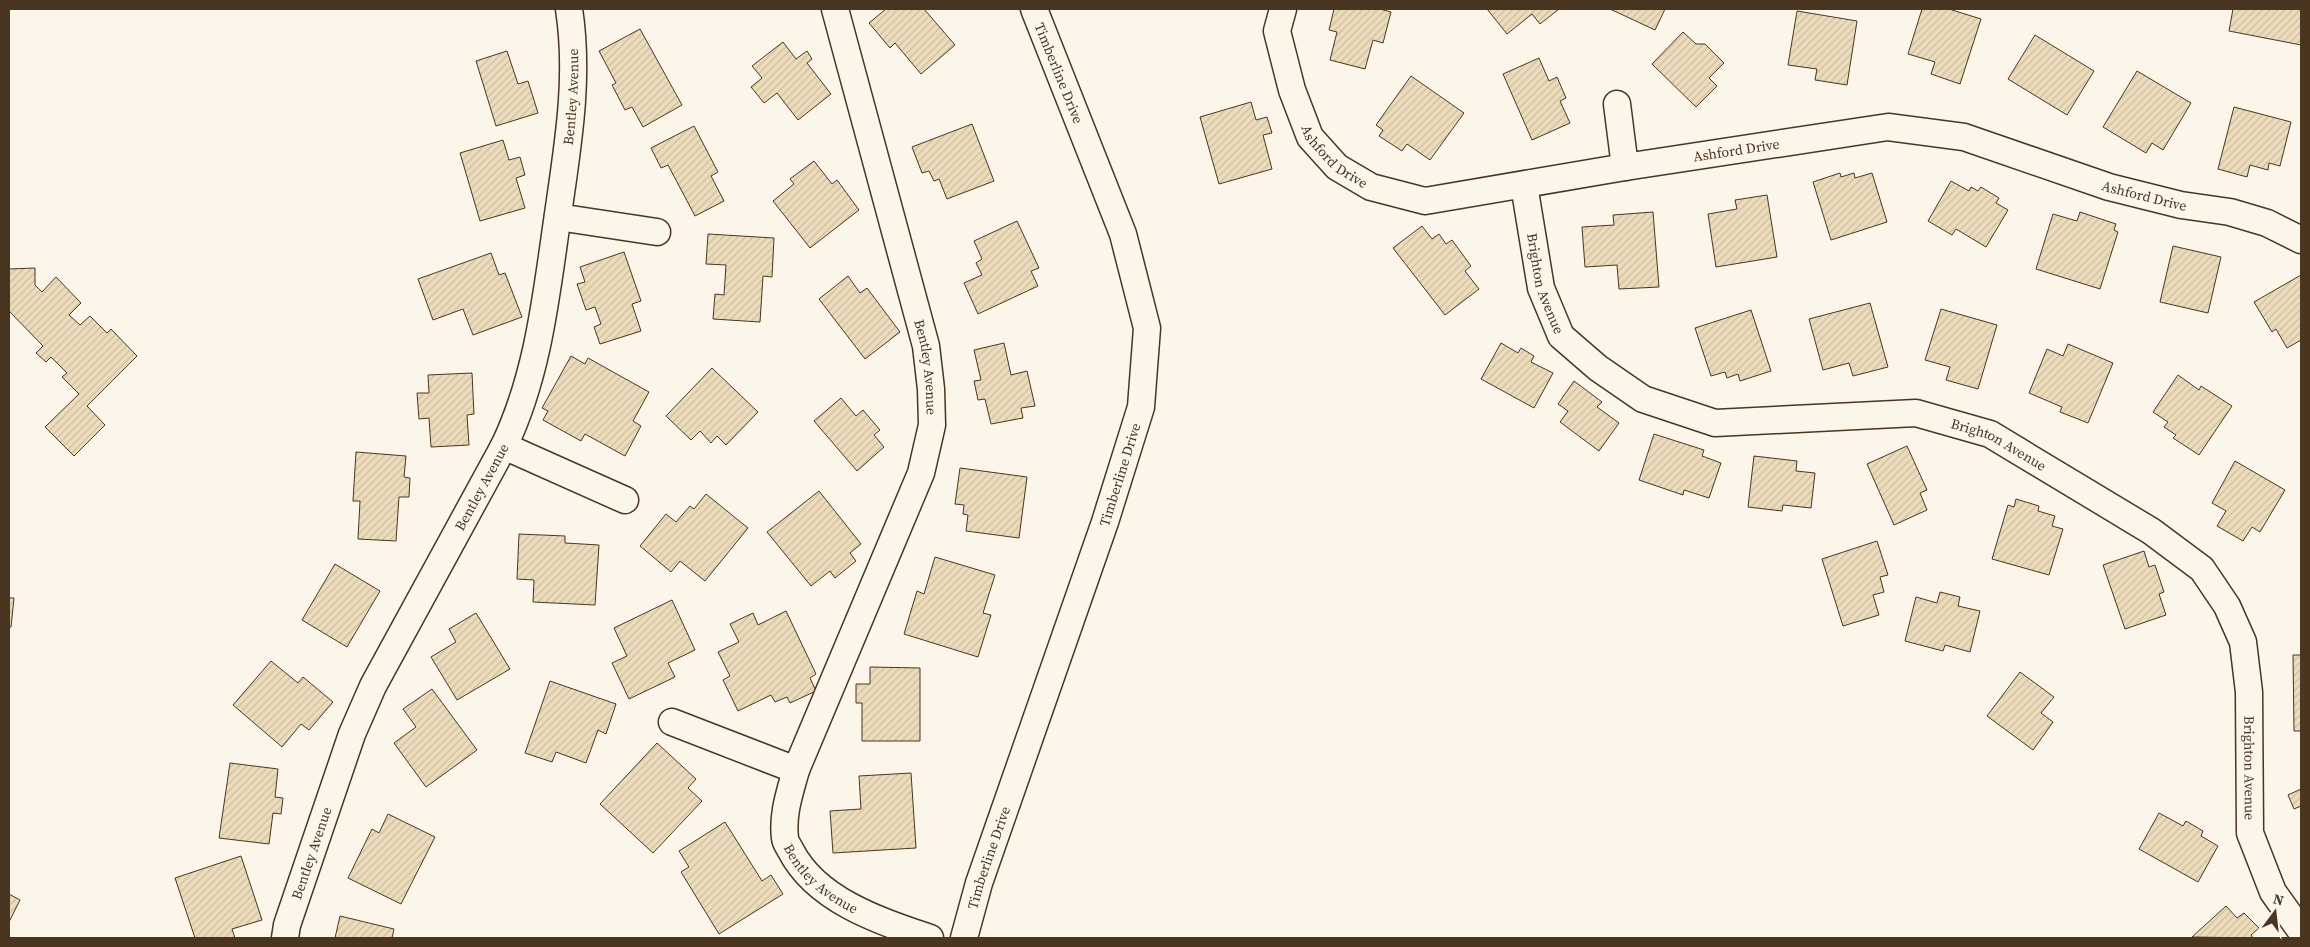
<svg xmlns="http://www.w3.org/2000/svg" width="2310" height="947" font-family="'Source Serif 4',serif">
<defs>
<pattern id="building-hatch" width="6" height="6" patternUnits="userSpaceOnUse" patternTransform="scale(1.25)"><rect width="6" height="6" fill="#ecdcbc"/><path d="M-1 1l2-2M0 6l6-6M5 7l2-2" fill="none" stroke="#ccbda1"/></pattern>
</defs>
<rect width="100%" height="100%" fill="#fbf6e9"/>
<g fill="url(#building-hatch)" stroke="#4a3520">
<path d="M 886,9 L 924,9 L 955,45 L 921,74 L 895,43 L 890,48 L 869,23 Z"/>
<path d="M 1334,9 L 1380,9 L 1391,12 L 1383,43 L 1373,40 L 1365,69 L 1330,60 L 1337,32 L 1329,30 Z"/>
<path d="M 1487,9 L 1559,9 L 1540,24 L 1532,14 L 1507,34 Z"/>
<path d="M 1610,9 L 1665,9 L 1655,30 Z"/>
<path d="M 1922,9 L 1949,9 L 1981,19 L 1960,84 L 1931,74 L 1935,62 L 1908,54 Z"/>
<path d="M 2233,9 L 2301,9 L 2301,45 L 2229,31 Z"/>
<path d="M 1797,11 L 1857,21 L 1847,85 L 1815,80 L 1817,69 L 1788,65 Z"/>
<path d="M 640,29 L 682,105 L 643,127 L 632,107 L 625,110 L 612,85 L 616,83 L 599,51 Z"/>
<path d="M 1683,32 L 1696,44 L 1705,44 L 1724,63 L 1709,78 L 1717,86 L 1696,107 L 1652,64 Z"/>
<path d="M 2035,35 L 2094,71 L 2067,115 L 2008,79 Z"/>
<path d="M 783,42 L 796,59 L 807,51 L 812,59 L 807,63 L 831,94 L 798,120 L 777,93 L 764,103 L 751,87 L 762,78 L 752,66 Z"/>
<path d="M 507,51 L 518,84 L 528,81 L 538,113 L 496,126 L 476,61 Z"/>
<path d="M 1539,58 L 1549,81 L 1557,77 L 1566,98 L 1560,101 L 1570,123 L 1532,140 L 1503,74 Z"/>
<path d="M 2137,71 L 2191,103 L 2163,150 L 2152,143 L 2146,153 L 2103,127 Z"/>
<path d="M 1411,76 L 1464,113 L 1430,160 L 1407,144 L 1402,151 L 1379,136 L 1383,130 L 1376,125 Z"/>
<path d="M 1251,102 L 1256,120 L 1267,117 L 1272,133 L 1263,135 L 1272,169 L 1219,184 L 1200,117 Z"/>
<path d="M 2234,107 L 2291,122 L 2280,166 L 2269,163 L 2268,170 L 2250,165 L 2247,177 L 2218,169 Z"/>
<path d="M 972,124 L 994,181 L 947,199 L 939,179 L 934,181 L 929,171 L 922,173 L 912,147 Z"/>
<path d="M 694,126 L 718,172 L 711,176 L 724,201 L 695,216 L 668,165 L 661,168 L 651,148 Z"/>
<path d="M 503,140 L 509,160 L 520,157 L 525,175 L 516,178 L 525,208 L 480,221 L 460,153 Z"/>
<path d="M 814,161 L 832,184 L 837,180 L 859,210 L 810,248 L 773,201 L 794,184 L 790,179 Z"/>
<path d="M 1840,173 L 1841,177 L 1854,173 L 1855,178 L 1872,173 L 1887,222 L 1831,240 L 1813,182 Z"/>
<path d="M 1951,181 L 1969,191 L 1971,187 L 1978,191 L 1981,187 L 1999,198 L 1996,203 L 2008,210 L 1986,247 L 1956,229 L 1952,235 L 1928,221 Z"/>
<path d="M 1767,195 L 1777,257 L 1716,267 L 1708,214 L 1737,209 L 1735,200 Z"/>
<path d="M 1653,212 L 1659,287 L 1619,289 L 1617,265 L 1585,267 L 1582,227 L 1614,225 L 1613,215 Z"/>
<path d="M 2080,212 L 2116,224 L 2114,230 L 2118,232 L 2100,289 L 2036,269 L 2053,214 L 2077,221 Z"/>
<path d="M 1017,221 L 1039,268 L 1031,271 L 1038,286 L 978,314 L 964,283 L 982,275 L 976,263 L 982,259 L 974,241 Z"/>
<path d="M 1422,226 L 1432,239 L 1439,234 L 1446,244 L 1452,240 L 1471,266 L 1465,271 L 1479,289 L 1445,315 L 1393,248 Z"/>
<path d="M 708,234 L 774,238 L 772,277 L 763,276 L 760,322 L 713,319 L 715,294 L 724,295 L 726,265 L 706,264 Z"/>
<path d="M 2173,246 L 2221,257 L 2208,313 L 2160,302 Z"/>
<path d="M 624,252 L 641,301 L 632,304 L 641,331 L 600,344 L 594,327 L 601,324 L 595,307 L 586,310 L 577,284 L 585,282 L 580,267 Z"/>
<path d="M 491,253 L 499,275 L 505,273 L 522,317 L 473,335 L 463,309 L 433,320 L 418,279 Z"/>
<path d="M 35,268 L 35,285 L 42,292 L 56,277 L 81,303 L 69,315 L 80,325 L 90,316 L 107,333 L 111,329 L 137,356 L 87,406 L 105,425 L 74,456 L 45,427 L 79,394 L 62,377 L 67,373 L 51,357 L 46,362 L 36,353 L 43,346 L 9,311 L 9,269 Z"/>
<path d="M 2301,275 L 2301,340 L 2287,348 L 2276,329 L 2272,332 L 2254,302 Z"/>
<path d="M 848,276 L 860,293 L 867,288 L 900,332 L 865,359 L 819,299 Z"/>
<path d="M 1870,303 L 1888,367 L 1853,376 L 1849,363 L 1823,370 L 1809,319 Z"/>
<path d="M 1941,309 L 1997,325 L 1978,389 L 1946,380 L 1950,367 L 1925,360 Z"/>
<path d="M 1751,310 L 1771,371 L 1740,381 L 1738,374 L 1727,378 L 1725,372 L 1711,376 L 1695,328 Z"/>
<path d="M 1004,343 L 1011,375 L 1027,371 L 1035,406 L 1021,408 L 1023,418 L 991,424 L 985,399 L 978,400 L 974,381 L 981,380 L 974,350 Z"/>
<path d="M 1501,343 L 1518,353 L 1521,348 L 1534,356 L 1531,362 L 1553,373 L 1534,408 L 1481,379 Z"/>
<path d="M 2068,344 L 2113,363 L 2088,423 L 2060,412 L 2062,407 L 2029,393 L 2047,349 L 2063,356 Z"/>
<path d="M 571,356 L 585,364 L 588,358 L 649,392 L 633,421 L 641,426 L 625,456 L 585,434 L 581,441 L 543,420 L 548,411 L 542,408 Z"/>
<path d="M 712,368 L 758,412 L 726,445 L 717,436 L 711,443 L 700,431 L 691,440 L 666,416 Z"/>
<path d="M 472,373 L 474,414 L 467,415 L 469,445 L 431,447 L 429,418 L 419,419 L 417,393 L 429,393 L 428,375 Z"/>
<path d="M 2178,375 L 2199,390 L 2201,386 L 2232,406 L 2199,455 L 2173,438 L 2176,435 L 2164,427 L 2168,422 L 2153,412 Z"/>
<path d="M 1574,381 L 1602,402 L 1597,407 L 1619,423 L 1599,451 L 1560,422 L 1568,411 L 1558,404 Z"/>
<path d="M 841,398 L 856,416 L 863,410 L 880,430 L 874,435 L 884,447 L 857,471 L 814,421 Z"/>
<path d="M 1654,434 L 1704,450 L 1702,456 L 1721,463 L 1709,498 L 1684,490 L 1683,495 L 1639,480 Z"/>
<path d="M 1907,446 L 1927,490 L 1920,493 L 1927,510 L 1894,525 L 1867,464 Z"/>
<path d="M 356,452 L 406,456 L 404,477 L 410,478 L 409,497 L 399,497 L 396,541 L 358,539 L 360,501 L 353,501 Z"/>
<path d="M 1754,456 L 1797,461 L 1796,471 L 1815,473 L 1811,508 L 1783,505 L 1782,511 L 1748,507 Z"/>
<path d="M 2235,461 L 2285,490 L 2260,532 L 2252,527 L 2243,541 L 2217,526 L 2226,511 L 2212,503 Z"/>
<path d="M 960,468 L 1027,477 L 1019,538 L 966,531 L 968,515 L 963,514 L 964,505 L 955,504 Z"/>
<path d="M 819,491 L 861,544 L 850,553 L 856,561 L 835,578 L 830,571 L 811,586 L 767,532 Z"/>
<path d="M 706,494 L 748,528 L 705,581 L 680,561 L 671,572 L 640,546 L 666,514 L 676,522 L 690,506 L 694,509 Z"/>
<path d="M 2016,499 L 2039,506 L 2038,511 L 2055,516 L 2052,526 L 2063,529 L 2049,575 L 1992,559 L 2008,505 L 2014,507 Z"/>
<path d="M 519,534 L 565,536 L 565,543 L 599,545 L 595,605 L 533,602 L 534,580 L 517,579 Z"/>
<path d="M 1877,541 L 1888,575 L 1880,577 L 1884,592 L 1873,595 L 1879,615 L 1843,626 L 1822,559 Z"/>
<path d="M 2144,551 L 2149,567 L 2155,565 L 2164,592 L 2159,594 L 2166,615 L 2125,629 L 2103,565 Z"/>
<path d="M 935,557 L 995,575 L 983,613 L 991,615 L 978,657 L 904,634 L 917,591 L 924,594 Z"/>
<path d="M 335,564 L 380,591 L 347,647 L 302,620 Z"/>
<path d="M 1940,592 L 1960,597 L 1958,606 L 1980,611 L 1970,652 L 1945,645 L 1943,651 L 1905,641 L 1916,597 L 1937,603 Z"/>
<path d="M 9,598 L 14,598 L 11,627 L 9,627 Z"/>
<path d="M 672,600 L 695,650 L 668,663 L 675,677 L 629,699 L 612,663 L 627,656 L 614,628 Z"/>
<path d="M 786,611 L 816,674 L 810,678 L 816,691 L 790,703 L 787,697 L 775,702 L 771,695 L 738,711 L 723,680 L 730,676 L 718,652 L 739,642 L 730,624 L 753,613 L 758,625 Z"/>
<path d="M 476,613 L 510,669 L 457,700 L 431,657 L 456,642 L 449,629 Z"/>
<path d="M 2293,655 L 2301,655 L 2301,731 L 2294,731 Z"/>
<path d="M 271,661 L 298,683 L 303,677 L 333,702 L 309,730 L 301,724 L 282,747 L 233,705 Z"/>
<path d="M 870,667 L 920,668 L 920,741 L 862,741 L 862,703 L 856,703 L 856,684 L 870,684 Z"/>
<path d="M 2020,672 L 2054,697 L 2041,713 L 2053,722 L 2033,750 L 1987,716 Z"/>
<path d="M 550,681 L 616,704 L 606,734 L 598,730 L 586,763 L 556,752 L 552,762 L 525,753 Z"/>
<path d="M 432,689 L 477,750 L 426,787 L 394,743 L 416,727 L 403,709 Z"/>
<path d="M 657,743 L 696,779 L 688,788 L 702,801 L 653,853 L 600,804 Z"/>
<path d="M 230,763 L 278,769 L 275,797 L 283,798 L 281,814 L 273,813 L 269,844 L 219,838 Z"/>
<path d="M 911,773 L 916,848 L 833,853 L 830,811 L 861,809 L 859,776 Z"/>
<path d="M 2301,789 L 2301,806 L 2294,809 L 2288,795 Z"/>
<path d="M 2159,813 L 2183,826 L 2186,821 L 2203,831 L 2201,836 L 2218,846 L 2198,882 L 2139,849 Z"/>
<path d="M 388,814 L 435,837 L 401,904 L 348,878 L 372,829 L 379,833 Z"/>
<path d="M 725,822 L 762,881 L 771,875 L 783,894 L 719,934 L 681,872 L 689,867 L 679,851 Z"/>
<path d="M 241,856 L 262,920 L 232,929 L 235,938 L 195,938 L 175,878 Z"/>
<path d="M 9,894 L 20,900 L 9,922 Z"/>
<path d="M 2226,906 L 2237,918 L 2244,913 L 2259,928 L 2251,935 L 2253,938 L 2192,937 Z"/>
<path d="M 340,916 L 394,929 L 392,938 L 335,938 Z"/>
</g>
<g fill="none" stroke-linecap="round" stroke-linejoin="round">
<defs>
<g id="minor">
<path id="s1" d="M 835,9 L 926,346 L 931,389 L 932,425 L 921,473 L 796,770 C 790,792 782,814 785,838 C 785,842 789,847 791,851 C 817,901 880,921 930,938"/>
<path id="s2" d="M 1283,9 L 1277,31 L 1292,90 L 1310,137 L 1337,167 L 1371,187 L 1425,201 L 1625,167 L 1888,127 L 1964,137 L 2109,187 L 2181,205 L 2230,212 L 2267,223 L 2301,240"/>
<path d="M 1617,104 L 1625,167"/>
<path id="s3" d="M 1524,185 L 1541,288 L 1561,336 L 1598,368 L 1643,399 L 1715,423 L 1916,413 L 1990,434 L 2151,531 L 2202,569 L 2227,606 L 2243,642 L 2249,692 L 2250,833 L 2273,892 L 2301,931"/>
<path d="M 558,217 L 657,232"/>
<path d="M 504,446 L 625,500"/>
<path d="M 672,722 L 796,770"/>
<path id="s4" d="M 285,938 L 287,925 L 352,734 L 373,686 L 504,446 C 538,375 546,297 557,221 C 567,150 580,80 569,9"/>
<path id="s5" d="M 964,938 L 979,883 L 1105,522 L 1141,407 L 1147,328 L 1123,234 L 1034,9"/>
</g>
</defs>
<use href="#minor" stroke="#4a3520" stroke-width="29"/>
<use href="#minor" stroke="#fbf6e9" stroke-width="26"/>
</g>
<g text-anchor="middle" stroke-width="4" stroke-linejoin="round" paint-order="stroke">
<g font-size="14" fill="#4a3520" stroke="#fbf6e9">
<text transform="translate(1059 73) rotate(68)" y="5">Timberline Drive</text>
<text dy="5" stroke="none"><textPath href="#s4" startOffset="898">Bentley Avenue</textPath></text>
<text dy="5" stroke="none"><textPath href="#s2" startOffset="585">Ashford Drive</textPath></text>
<text dy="5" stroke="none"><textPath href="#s2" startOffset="165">Ashford Drive</textPath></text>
<text dy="5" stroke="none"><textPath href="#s2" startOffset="1005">Ashford Drive</textPath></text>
<text dy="5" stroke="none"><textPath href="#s3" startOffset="101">Brighton Avenue</textPath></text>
<text dy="5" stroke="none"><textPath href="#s1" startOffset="370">Bentley Avenue</textPath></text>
<text dy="5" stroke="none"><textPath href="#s3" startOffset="626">Brighton Avenue</textPath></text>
<text dy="5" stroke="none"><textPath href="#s5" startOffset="489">Timberline Drive</textPath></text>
<text dy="5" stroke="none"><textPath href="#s4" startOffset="494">Bentley Avenue</textPath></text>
<text dy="5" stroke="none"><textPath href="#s3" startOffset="1076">Brighton Avenue</textPath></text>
<text dy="5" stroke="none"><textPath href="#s4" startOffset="89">Bentley Avenue</textPath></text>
<text dy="5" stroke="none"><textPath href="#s5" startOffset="84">Timberline Drive</textPath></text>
<text dy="5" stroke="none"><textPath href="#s1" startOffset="925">Bentley Avenue</textPath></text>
</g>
</g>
<rect width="2310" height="947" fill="none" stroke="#4a3520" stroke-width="20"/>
<g transform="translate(2275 912) rotate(15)" stroke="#fbf6e9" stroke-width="4" paint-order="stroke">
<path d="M0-4L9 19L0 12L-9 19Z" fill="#4a3520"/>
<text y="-8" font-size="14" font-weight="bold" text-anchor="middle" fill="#4a3520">N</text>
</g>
</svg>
